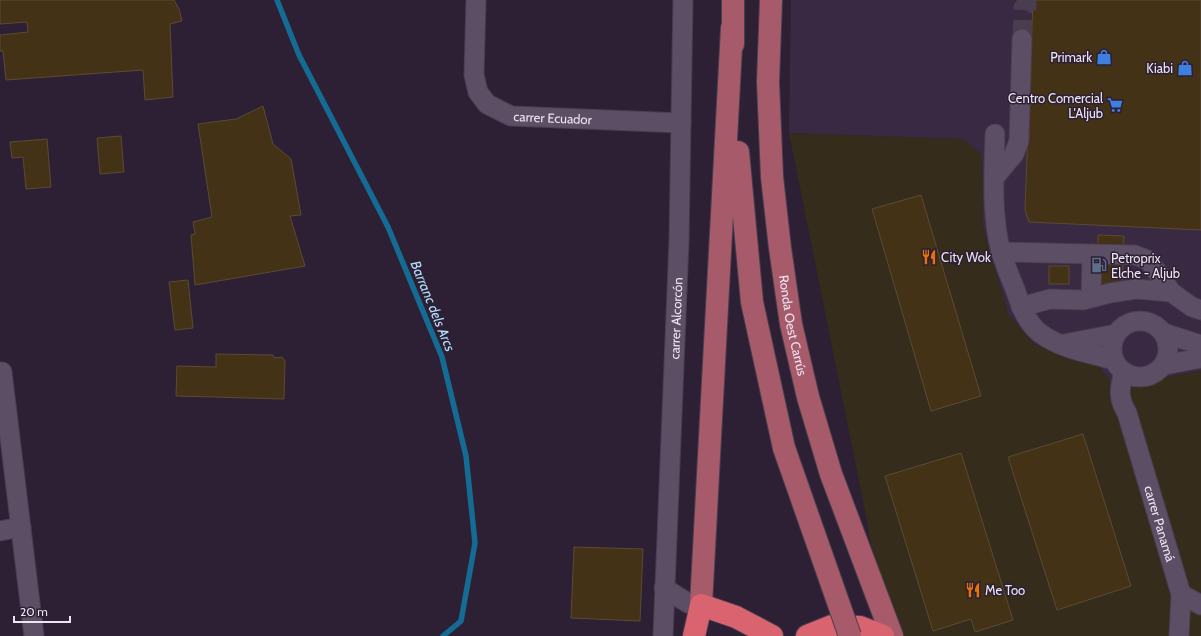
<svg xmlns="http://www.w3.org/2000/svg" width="1201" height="636" font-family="Cabin,sans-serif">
<rect width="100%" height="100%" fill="#2d2034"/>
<path fill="#392942" d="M 791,0 L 1201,0 L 1201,371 L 1114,386 L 1075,355 L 1034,344 L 1008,314 L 983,227 L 983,178 L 963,139 L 789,133 Z"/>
<path fill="#352c1c" d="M 789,133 L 963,139 L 981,153 L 983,178 L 983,227 L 1008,314 L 1034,344 L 1075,355 L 1096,362 L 1114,386 L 1201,371 L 1201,636 L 887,636 L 867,521 Z"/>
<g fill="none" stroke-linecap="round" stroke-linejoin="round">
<path stroke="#146b93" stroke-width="5.5" d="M 277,0 L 299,55 L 388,227 L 442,357 L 466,456 L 475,543 L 461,621 L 443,636"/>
</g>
<g fill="#433216" stroke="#5a4b34">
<path d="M 0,0 L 174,0 L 179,9 L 182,21 L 170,24 L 173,97 L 145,100 L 143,70 L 6,80 L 3,51 L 0,51 L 0,35 L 28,32 L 27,22 L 0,24 Z"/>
<path d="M 1033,0 L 1201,0 L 1201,230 L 1029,222 L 1025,210 Z"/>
<path d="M 263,106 L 273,144 L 291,159 L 301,215 L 290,216 L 305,266 L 195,285 L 191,235 L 195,234 L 193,222 L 212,217 L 198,124 L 236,119 Z"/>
<path d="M 121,136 L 124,172 L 100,174 L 97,138 Z"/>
<path d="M 47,139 L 51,187 L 26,189 L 23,157 L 12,158 L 10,142 Z"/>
<path d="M 921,195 L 981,396 L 931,411 L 872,209 Z"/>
<path d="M 1098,235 L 1124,236 L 1122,287 L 1097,287 Z"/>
<rect x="1049" y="266" width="20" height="18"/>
<path d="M 188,280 L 193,328 L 175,330 L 169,282 Z"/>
<path d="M 216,354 L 273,355 L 274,358 L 282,357 L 285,361 L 284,399 L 176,396 L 177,366 L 216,367 Z"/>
<path d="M 1083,434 L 1131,586 L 1057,610 L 1008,457 Z"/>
<path d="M 961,453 L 1013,620 L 975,632 L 971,619 L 933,631 L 885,476 Z"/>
<path d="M 574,547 L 643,549 L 640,621 L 571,618 Z"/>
</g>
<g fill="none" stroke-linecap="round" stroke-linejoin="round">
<path stroke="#4a3d50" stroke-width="19" stroke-dasharray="19 10" stroke-linecap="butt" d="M 1022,39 L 1023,8 L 1028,1 L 1040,1"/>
<defs>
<g id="minor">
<path id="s1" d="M 476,0 L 474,75 L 478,92 L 487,104 L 511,116 L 681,123"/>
<path d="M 995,134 C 994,173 991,214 1001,252 C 1005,265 1010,277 1015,289 C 1021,306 1026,322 1040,333 C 1061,349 1089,353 1114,360"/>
<path d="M 994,178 L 1014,154 L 1019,141 L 1022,39"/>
<path d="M 1001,252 L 1135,255 L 1148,260 L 1162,278 L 1171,292 L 1192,307 L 1201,310"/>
<path d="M 1091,298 L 1092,254"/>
<path d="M 1021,307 L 1050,299 L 1083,300 L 1110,293 L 1136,289 L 1171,292"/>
<circle cx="1140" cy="349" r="28"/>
<path d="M 1164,333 L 1201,345"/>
<path d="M 1064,344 L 1116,334"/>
<path d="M 1164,365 L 1201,358"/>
<path d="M 2,372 L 34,636"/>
<path id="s2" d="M 1124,372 C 1119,389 1118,398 1127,413 L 1181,594 L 1179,636"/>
<path d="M 0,531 L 21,527"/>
<path d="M 664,588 L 688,603 L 701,605"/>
<path d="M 1181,594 L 1201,605"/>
<path id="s3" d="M 663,636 L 679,241 L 683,0"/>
</g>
<g id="major">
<path id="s4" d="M 771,0 L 768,82 L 772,177 L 780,248 L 791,324 L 808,397 L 831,474 L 892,636"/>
<path d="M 733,44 L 733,0"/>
<path d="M 738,152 L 752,302 L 784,448"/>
<path d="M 701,605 L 732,28"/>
</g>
<g id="highway">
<path d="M 694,636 L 701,605 L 736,617 L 772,636"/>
<path d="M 807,636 L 832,626 L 860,627 L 883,636"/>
</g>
</defs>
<use href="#minor" stroke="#493e4e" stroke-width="21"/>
<use href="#major" stroke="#493e4e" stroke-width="24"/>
<use href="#highway" stroke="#493e4e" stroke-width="24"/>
<use href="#minor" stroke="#5c4e64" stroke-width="19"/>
<use href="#major" stroke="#a75b6a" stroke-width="22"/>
<use href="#highway" stroke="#d9636e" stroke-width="22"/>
<defs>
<path id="major-bridge" d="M 784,448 L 850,636"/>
</defs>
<use href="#major-bridge" stroke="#493e4e" stroke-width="24" stroke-linecap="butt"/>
<use href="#major-bridge" stroke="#a75b6a" stroke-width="22"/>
</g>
<defs>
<symbol id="shop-bare" viewBox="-9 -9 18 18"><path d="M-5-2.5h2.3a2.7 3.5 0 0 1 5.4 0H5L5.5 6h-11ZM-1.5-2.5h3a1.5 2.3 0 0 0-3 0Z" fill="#3f7fe0" stroke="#2d2034" stroke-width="2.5" paint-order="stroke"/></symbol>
<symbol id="supermarket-bare" viewBox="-9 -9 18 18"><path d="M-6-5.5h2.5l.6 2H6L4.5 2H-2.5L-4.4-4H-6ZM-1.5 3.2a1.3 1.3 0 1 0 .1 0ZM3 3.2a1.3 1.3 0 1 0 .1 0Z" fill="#3f7fe0" stroke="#2d2034" stroke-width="2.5" paint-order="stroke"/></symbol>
<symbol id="restaurant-bare" viewBox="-9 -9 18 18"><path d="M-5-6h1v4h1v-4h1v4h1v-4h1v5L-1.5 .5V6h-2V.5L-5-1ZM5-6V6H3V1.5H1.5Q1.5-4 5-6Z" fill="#e8710a" stroke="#2d2034" stroke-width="2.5" paint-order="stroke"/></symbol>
<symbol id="fuel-bare" viewBox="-9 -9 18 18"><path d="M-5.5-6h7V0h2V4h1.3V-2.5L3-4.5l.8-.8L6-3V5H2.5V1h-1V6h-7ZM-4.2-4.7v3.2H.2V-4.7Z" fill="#5c6f8a" stroke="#2d2034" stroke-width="2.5" paint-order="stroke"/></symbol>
</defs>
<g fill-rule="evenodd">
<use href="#shop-bare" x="1093" y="46" width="22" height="22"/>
<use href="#shop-bare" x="1174" y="57" width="22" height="22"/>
<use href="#supermarket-bare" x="1104" y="94" width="22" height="22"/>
<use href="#restaurant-bare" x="918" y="246" width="22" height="22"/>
<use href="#fuel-bare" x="1088" y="254" width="22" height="22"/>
<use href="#restaurant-bare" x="962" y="579" width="22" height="22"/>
</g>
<g text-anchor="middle" stroke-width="3" stroke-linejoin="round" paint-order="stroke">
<g font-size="13" fill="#ece4f1" stroke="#2d2034" text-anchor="end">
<text x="1092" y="62">Primark</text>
<text x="1173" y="73">Kiabi</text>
<text x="1103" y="103">Centro Comercial<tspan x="1103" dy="15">L'Aljub</tspan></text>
<text x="941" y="262" text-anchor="start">City Wok</text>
<text x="1111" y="263" text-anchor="start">Petroprix<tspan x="1111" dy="15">Elche - Aljub</tspan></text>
<text x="985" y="595" text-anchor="start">Me Too</text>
</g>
<g font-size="13" fill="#ece4f1" stroke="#2d2034">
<text dy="5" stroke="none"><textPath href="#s1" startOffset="176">carrer Ecuador</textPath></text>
<text dy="5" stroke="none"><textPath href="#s3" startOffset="318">carrer Alcorcón</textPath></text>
<text dy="5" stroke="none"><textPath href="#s4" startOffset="327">Ronda Oest Carrús</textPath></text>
<text dy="5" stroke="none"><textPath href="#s2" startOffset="158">carrer Panamá</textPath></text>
</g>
<g font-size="14" font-style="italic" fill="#b3e1fd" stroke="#2d2034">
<text transform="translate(433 306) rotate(68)" y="5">Barranc dels Arcs</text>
</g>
</g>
<path d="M14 616v6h56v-6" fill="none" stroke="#ece4f1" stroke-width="2"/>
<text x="20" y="616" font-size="12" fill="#ece4f1" stroke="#2d2034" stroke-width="3" paint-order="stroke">20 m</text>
</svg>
